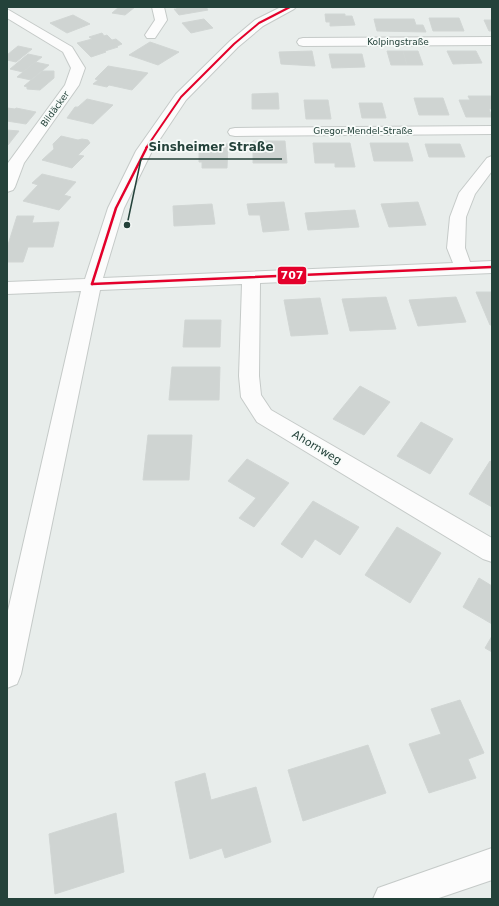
<svg xmlns="http://www.w3.org/2000/svg" width="499" height="906" font-family="'DejaVu Sans',sans-serif">
<rect width="100%" height="100%" fill="#e8edeb"/>
<g fill="#cfd4d2" stroke="#d1d6d4">
<path d="M 119,7 L 135,7 L 125,15 L 112,13 Z"/>
<path d="M 175,7 L 206,7 L 208,10 L 179,15 L 174,9 L 177,9 Z"/>
<path d="M 325,14 L 345,14 L 345,16 L 352,16 L 355,25 L 330,26 L 330,22 L 326,22 Z"/>
<path d="M 73,15 L 90,24 L 67,33 L 50,23 Z"/>
<path d="M 429,18 L 459,18 L 464,31 L 433,31 Z"/>
<path d="M 204,19 L 213,28 L 191,33 L 182,23 Z"/>
<path d="M 374,19 L 414,19 L 416,25 L 423,25 L 426,32 L 377,31 Z"/>
<path d="M 484,20 L 492,20 L 492,31 L 489,31 Z"/>
<path d="M 102,33 L 104,36 L 107,35 L 112,40 L 116,39 L 122,44 L 117,46 L 118,47 L 105,51 L 106,52 L 91,57 L 77,43 L 92,39 L 89,37 Z"/>
<path d="M 150,42 L 179,52 L 158,65 L 129,55 Z"/>
<path d="M 18,46 L 32,49 L 16,62 L 7,60 L 7,55 Z"/>
<path d="M 312,51 L 315,66 L 281,64 L 279,52 Z"/>
<path d="M 387,51 L 403,51 L 407,65 L 391,65 Z"/>
<path d="M 403,51 L 418,51 L 423,65 L 407,65 Z"/>
<path d="M 447,51 L 476,51 L 482,63 L 453,64 Z"/>
<path d="M 28,54 L 42,57 L 23,72 L 10,69 Z"/>
<path d="M 329,54 L 362,54 L 365,67 L 332,68 Z"/>
<path d="M 35,62 L 49,65 L 31,80 L 17,77 Z"/>
<path d="M 108,66 L 148,73 L 132,90 L 109,85 L 107,87 L 93,84 L 98,80 L 95,79 Z"/>
<path d="M 42,71 L 54,71 L 54,78 L 40,90 L 27,89 L 27,87 L 24,86 Z"/>
<path d="M 278,93 L 279,109 L 252,109 L 252,94 Z"/>
<path d="M 468,96 L 492,96 L 492,109 L 489,109 L 492,117 L 466,117 L 459,100 L 470,100 Z"/>
<path d="M 414,98 L 443,98 L 449,115 L 419,115 Z"/>
<path d="M 87,99 L 113,105 L 93,124 L 67,118 L 75,107 L 78,107 Z"/>
<path d="M 304,100 L 328,100 L 331,119 L 306,119 Z"/>
<path d="M 359,103 L 382,103 L 386,118 L 362,118 Z"/>
<path d="M 7,108 L 15,109 L 16,108 L 36,112 L 26,124 L 7,121 Z"/>
<path d="M 7,130 L 19,131 L 8,145 L 7,145 Z"/>
<path d="M 61,136 L 78,140 L 82,139 L 88,140 L 90,143 L 78,155 L 84,156 L 72,168 L 42,160 L 54,149 L 53,144 Z"/>
<path d="M 253,141 L 285,141 L 287,163 L 253,163 Z"/>
<path d="M 313,143 L 350,143 L 355,167 L 335,167 L 335,163 L 315,163 Z"/>
<path d="M 370,143 L 408,143 L 413,161 L 374,161 Z"/>
<path d="M 199,144 L 228,144 L 227,168 L 202,168 L 202,162 L 199,162 Z"/>
<path d="M 425,144 L 460,144 L 465,157 L 429,157 Z"/>
<path d="M 42,174 L 76,182 L 64,195 L 71,197 L 59,210 L 23,201 L 38,185 L 32,183 Z"/>
<path d="M 284,202 L 289,230 L 263,232 L 260,215 L 249,215 L 247,204 Z"/>
<path d="M 418,202 L 426,225 L 389,227 L 381,204 Z"/>
<path d="M 212,204 L 215,224 L 174,226 L 173,206 Z"/>
<path d="M 355,210 L 359,227 L 308,230 L 305,213 Z"/>
<path d="M 17,216 L 34,216 L 32,223 L 59,222 L 53,247 L 28,247 L 23,262 L 7,262 L 7,248 Z"/>
<path d="M 476,292 L 492,292 L 492,325 L 490,325 Z"/>
<path d="M 386,297 L 396,329 L 350,331 L 342,299 Z"/>
<path d="M 456,297 L 466,322 L 418,326 L 409,300 Z"/>
<path d="M 320,298 L 328,334 L 291,336 L 284,300 Z"/>
<path d="M 185,320 L 221,320 L 220,347 L 183,347 Z"/>
<path d="M 172,367 L 220,367 L 219,400 L 169,400 Z"/>
<path d="M 360,386 L 390,402 L 364,435 L 333,419 Z"/>
<path d="M 421,422 L 453,439 L 430,474 L 397,456 Z"/>
<path d="M 148,435 L 192,435 L 189,480 L 143,480 Z"/>
<path d="M 247,459 L 289,483 L 254,527 L 239,518 L 256,498 L 228,481 Z"/>
<path d="M 490,461 L 492,462 L 492,507 L 469,494 Z"/>
<path d="M 313,501 L 359,527 L 340,555 L 315,539 L 302,558 L 281,544 Z"/>
<path d="M 397,527 L 441,553 L 410,603 L 365,575 Z"/>
<path d="M 479,578 L 492,586 L 492,624 L 463,607 Z"/>
<path d="M 492,636 L 492,652 L 485,648 Z"/>
<path d="M 460,700 L 484,753 L 468,759 L 476,778 L 429,793 L 409,744 L 441,734 L 431,709 Z"/>
<path d="M 368,745 L 386,793 L 303,821 L 288,770 Z"/>
<path d="M 205,773 L 211,800 L 256,787 L 271,842 L 225,858 L 222,848 L 190,859 L 175,782 Z"/>
<path d="M 116,813 L 124,872 L 55,894 L 49,834 Z"/>
</g>
<g fill="none" stroke-linecap="round" stroke-linejoin="round">
<defs>
<g id="street">
<path d="M 152,7 L 164,7 L 167,20 L 155,38 L 147,38 L 145,35 L 155,20 Z"/>
<path d="M 281,7 L 296,7 L 294,9 L 263,26 L 238,47 L 186,100 L 152,151 L 124,208 L 103,278 L 453,263 L 447,248 L 450,217 L 459,193 L 487,158 L 492,156 L 492,171 L 475,194 L 466,217 L 465,248 L 470,262 L 492,261 L 492,273 L 260,283 L 259,376 L 261,395 L 271,410 L 492,538 L 492,562 L 483,559 L 257,422 L 241,397 L 239,376 L 242,284 L 100,290 L 21,674 L 17,684 L 7,688 L 7,615 L 81,291 L 7,294 L 7,282 L 85,279 L 108,208 L 136,151 L 176,94 L 230,41 L 255,20 Z"/>
<path d="M 7,9 L 72,47 L 85,68 L 79,85 L 24,163 L 15,187 L 13,190 L 7,192 L 8,163 L 65,85 L 71,68 L 63,52 L 7,18 Z"/>
<path d="M 492,37 L 492,45 L 303,46 L 299,45 L 297,42 L 299,39 L 303,38 Z"/>
<path d="M 492,126 L 492,134 L 235,136 L 230,135 L 228,132 L 230,129 L 235,128 Z"/>
<path d="M 492,848 L 492,880 L 436,899 L 373,899 L 378,888 Z"/>
</g>
</defs>
<use href="#street" stroke="#c5cac8" stroke-width="2"/>
<use href="#street" fill="#fcfcfc" fill-rule="evenodd"/>
<defs>
<path id="bus-1-far1" d="M 146,148 L 181,97 L 234,44 L 259,23 L 290,7"/>
<g id="bus-1">
<path d="M 92,284 L 492,267"/>
<path d="M 92,284 L 116,208 L 147,147"/>
</g>
</defs>
<use href="#bus-1-far1" stroke="#f7fbf9" stroke-width="4"/>
<use href="#bus-1" stroke="#f7fbf9" stroke-width="5"/>
<use href="#bus-1-far1" stroke="#e4002b" stroke-width="2"/>
<use href="#bus-1" stroke="#e4002b" stroke-width="2.5"/>
</g>
<g text-anchor="middle" stroke-width="3.5" stroke-linejoin="round" paint-order="stroke">
<g font-size="9" fill="#24423a" stroke="#f7fbf9">
<text x="398" y="45">Kolpingstraße</text>
<text transform="translate(55 109) rotate(-54)" y="3">Bildäcker</text>
<text x="363" y="134">Gregor-Mendel-Straße</text>
</g>
<g font-size="11" fill="#24423a" stroke="#f7fbf9">
<text transform="translate(317 447) rotate(31)" y="4">Ahornweg</text>
</g>
</g>
<path fill="none" stroke="#24423a" stroke-width="1.5" d="M127 225L141 159H282"/>
<circle fill="#24423a" stroke="#f7fbf9" stroke-width="1.5" cx="127" cy="225" r="4"/>
<g font-size="12" text-anchor="middle" font-weight="bold" fill="#24423a" stroke="#f7fbf9" stroke-width="3.5" stroke-linejoin="round" paint-order="stroke">
<text x="211" y="151">Sinsheimer Straße</text>
</g>
<rect stroke="#f7fbf9" stroke-width="1.5" x="277" y="266" width="30" height="19" rx="4" fill="#e4002b"/>
<g font-size="11" text-anchor="middle" font-weight="bold" fill="#fff">
<text x="292" y="279">707</text>
</g>
<rect width="499" height="906" fill="none" stroke="#24423a" stroke-width="16"/>
</svg>
